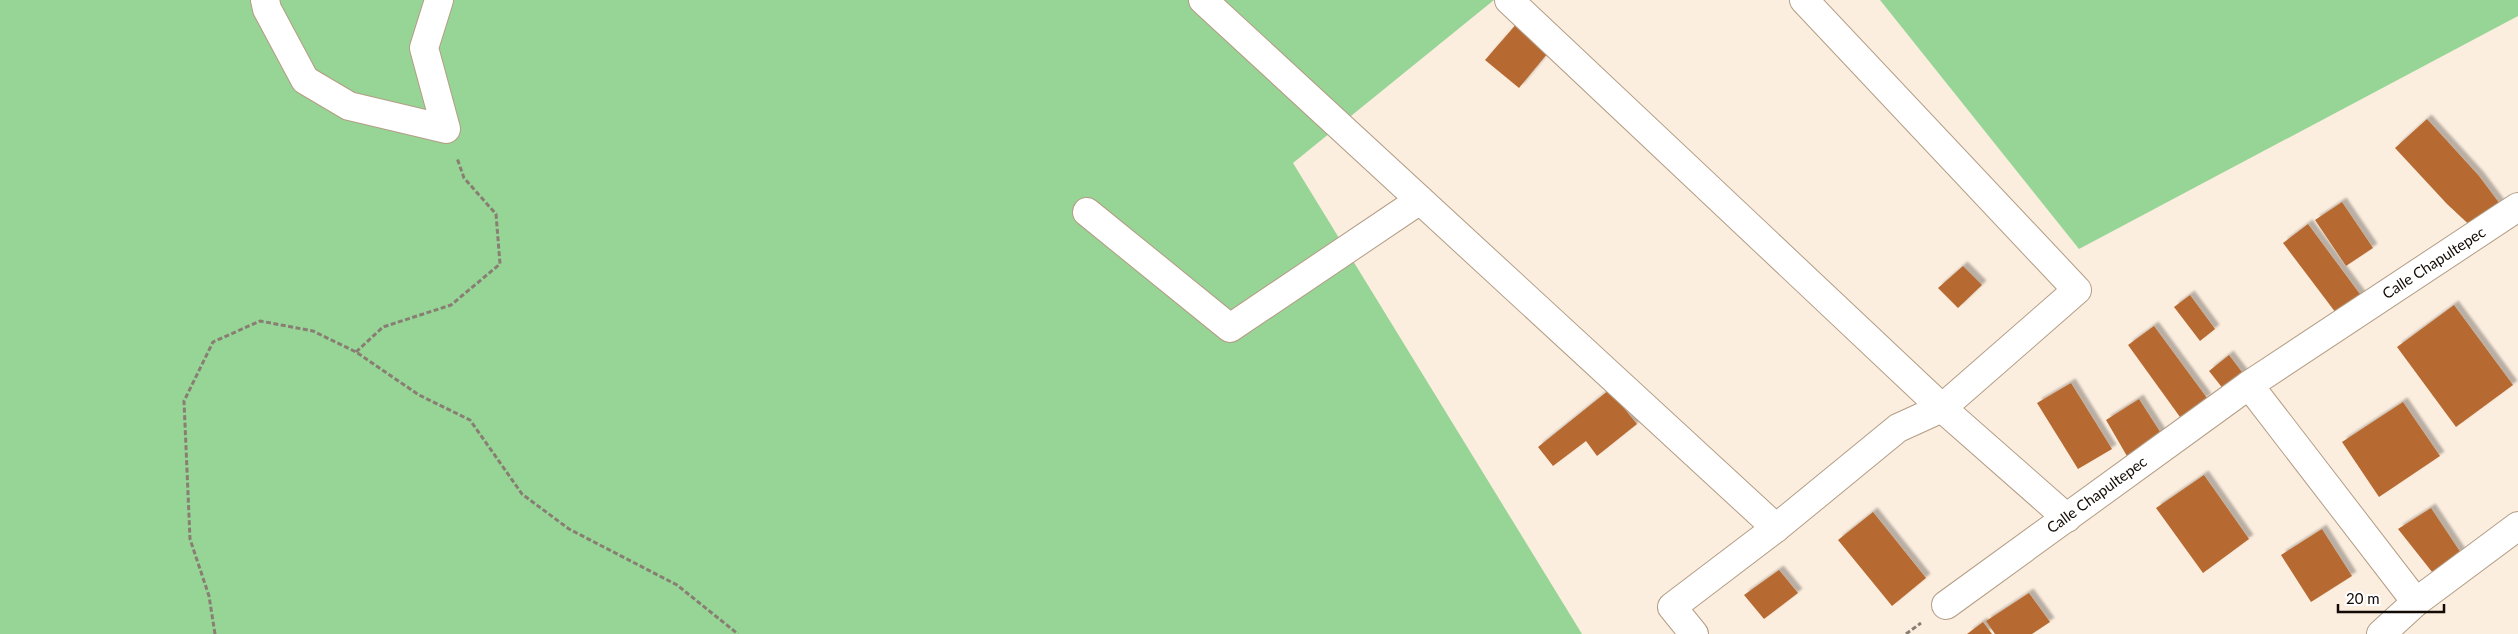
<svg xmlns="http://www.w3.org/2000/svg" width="2518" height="634" font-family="Lato,sans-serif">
<defs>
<filter id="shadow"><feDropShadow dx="4.5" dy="-4.5" stdDeviation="1" flood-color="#0004"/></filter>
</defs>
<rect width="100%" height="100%" fill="#fceedf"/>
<g fill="#97d596">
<path d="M 0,0 L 1494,0 L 1293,163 L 1582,634 L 0,634 Z"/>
<path d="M 1880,0 L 2518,0 L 2518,16 L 2079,249 Z"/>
</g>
<g fill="#b66a33" filter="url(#shadow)">
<path d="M 1519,21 L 1552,48 L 1519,88 L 1485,60 Z"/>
<path d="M 2427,119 L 2479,176 L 2506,212 L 2477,232 L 2447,204 L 2395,148 Z"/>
<path d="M 2342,202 L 2373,248 L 2346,266 L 2315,220 Z"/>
<path d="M 2308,224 L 2368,305 L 2342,321 L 2283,243 Z"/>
<path d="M 1963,266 L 1982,285 L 1958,308 L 1938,288 Z"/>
<path d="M 2190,295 L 2215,329 L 2200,341 L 2174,307 Z"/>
<path d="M 2454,305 L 2513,385 L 2456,427 L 2397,347 Z"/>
<path d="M 2154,326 L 2207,398 L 2180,417 L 2128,345 Z"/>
<path d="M 2229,355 L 2248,380 L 2228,395 L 2209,371 Z"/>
<path d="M 2071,383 L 2112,449 L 2078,469 L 2037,403 Z"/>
<path d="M 1609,390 L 1637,424 L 1597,456 L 1586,441 L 1553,466 L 1538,447 Z"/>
<path d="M 2139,399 L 2166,441 L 2131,463 L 2106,420 Z"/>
<path d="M 2403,402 L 2440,456 L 2379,497 L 2342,442 Z"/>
<path d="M 2204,475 L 2249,539 L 2203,573 L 2156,508 Z"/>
<path d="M 2431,508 L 2467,562 L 2440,582 L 2398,529 Z"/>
<path d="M 1873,512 L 1926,578 L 1892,606 L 1838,540 Z"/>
<path d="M 2322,529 L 2352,576 L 2311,602 L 2281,555 Z"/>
<path d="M 1779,570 L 1798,593 L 1764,619 L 1744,595 Z"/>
<path d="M 2029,593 L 2050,622 L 2032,634 L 1995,634 L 1986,621 Z"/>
<path d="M 1983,622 L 1992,634 L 1967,634 Z"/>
</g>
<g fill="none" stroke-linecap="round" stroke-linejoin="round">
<defs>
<g id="minor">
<path d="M 265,0 L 267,9 L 305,80 L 349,106 L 446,129 L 424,48 L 439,0"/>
<path d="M 1203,0 L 1776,528"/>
<path d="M 1509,0 L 1942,408 L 2067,518"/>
<path d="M 1087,212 L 1230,328 L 1420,200"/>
<path d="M 2249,385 L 2416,602"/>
<path d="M 1946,605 L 2249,385 L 2518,207"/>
<path d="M 1694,634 L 1672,607 L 1776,528 L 1898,428 L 1942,408 L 2077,290 L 1804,0"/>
<path d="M 2381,634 L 2416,602 L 2518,526"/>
</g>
</defs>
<use href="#minor" stroke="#b39d85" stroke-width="30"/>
<g stroke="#897e73" stroke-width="3" stroke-dasharray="5 2.5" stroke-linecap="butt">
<path d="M 356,352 L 383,327 L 451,305 L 500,264 L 496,214 L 464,178 L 457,158"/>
<path d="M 215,634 L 209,596 L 190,539 L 184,401 L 213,342 L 260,321 L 313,331 L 356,352 L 419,395 L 470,420 L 522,494 L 569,529 L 677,585 L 738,634"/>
<path d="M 1906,634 L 1921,623"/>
</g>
<use href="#minor" stroke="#fff" stroke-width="28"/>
</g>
<g text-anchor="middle" stroke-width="4" stroke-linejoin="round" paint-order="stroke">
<g font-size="15" fill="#120a04" stroke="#fff">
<text transform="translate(2434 263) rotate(-33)" y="5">Calle Chapultepec</text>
<text transform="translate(2097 495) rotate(-36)" y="5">Calle Chapultepec</text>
</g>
</g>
<path d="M2338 604v8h106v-8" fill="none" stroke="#120a04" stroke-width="2.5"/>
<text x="2346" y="604" font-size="15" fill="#120a04" stroke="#ffffff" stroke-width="4" paint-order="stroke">20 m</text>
</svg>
